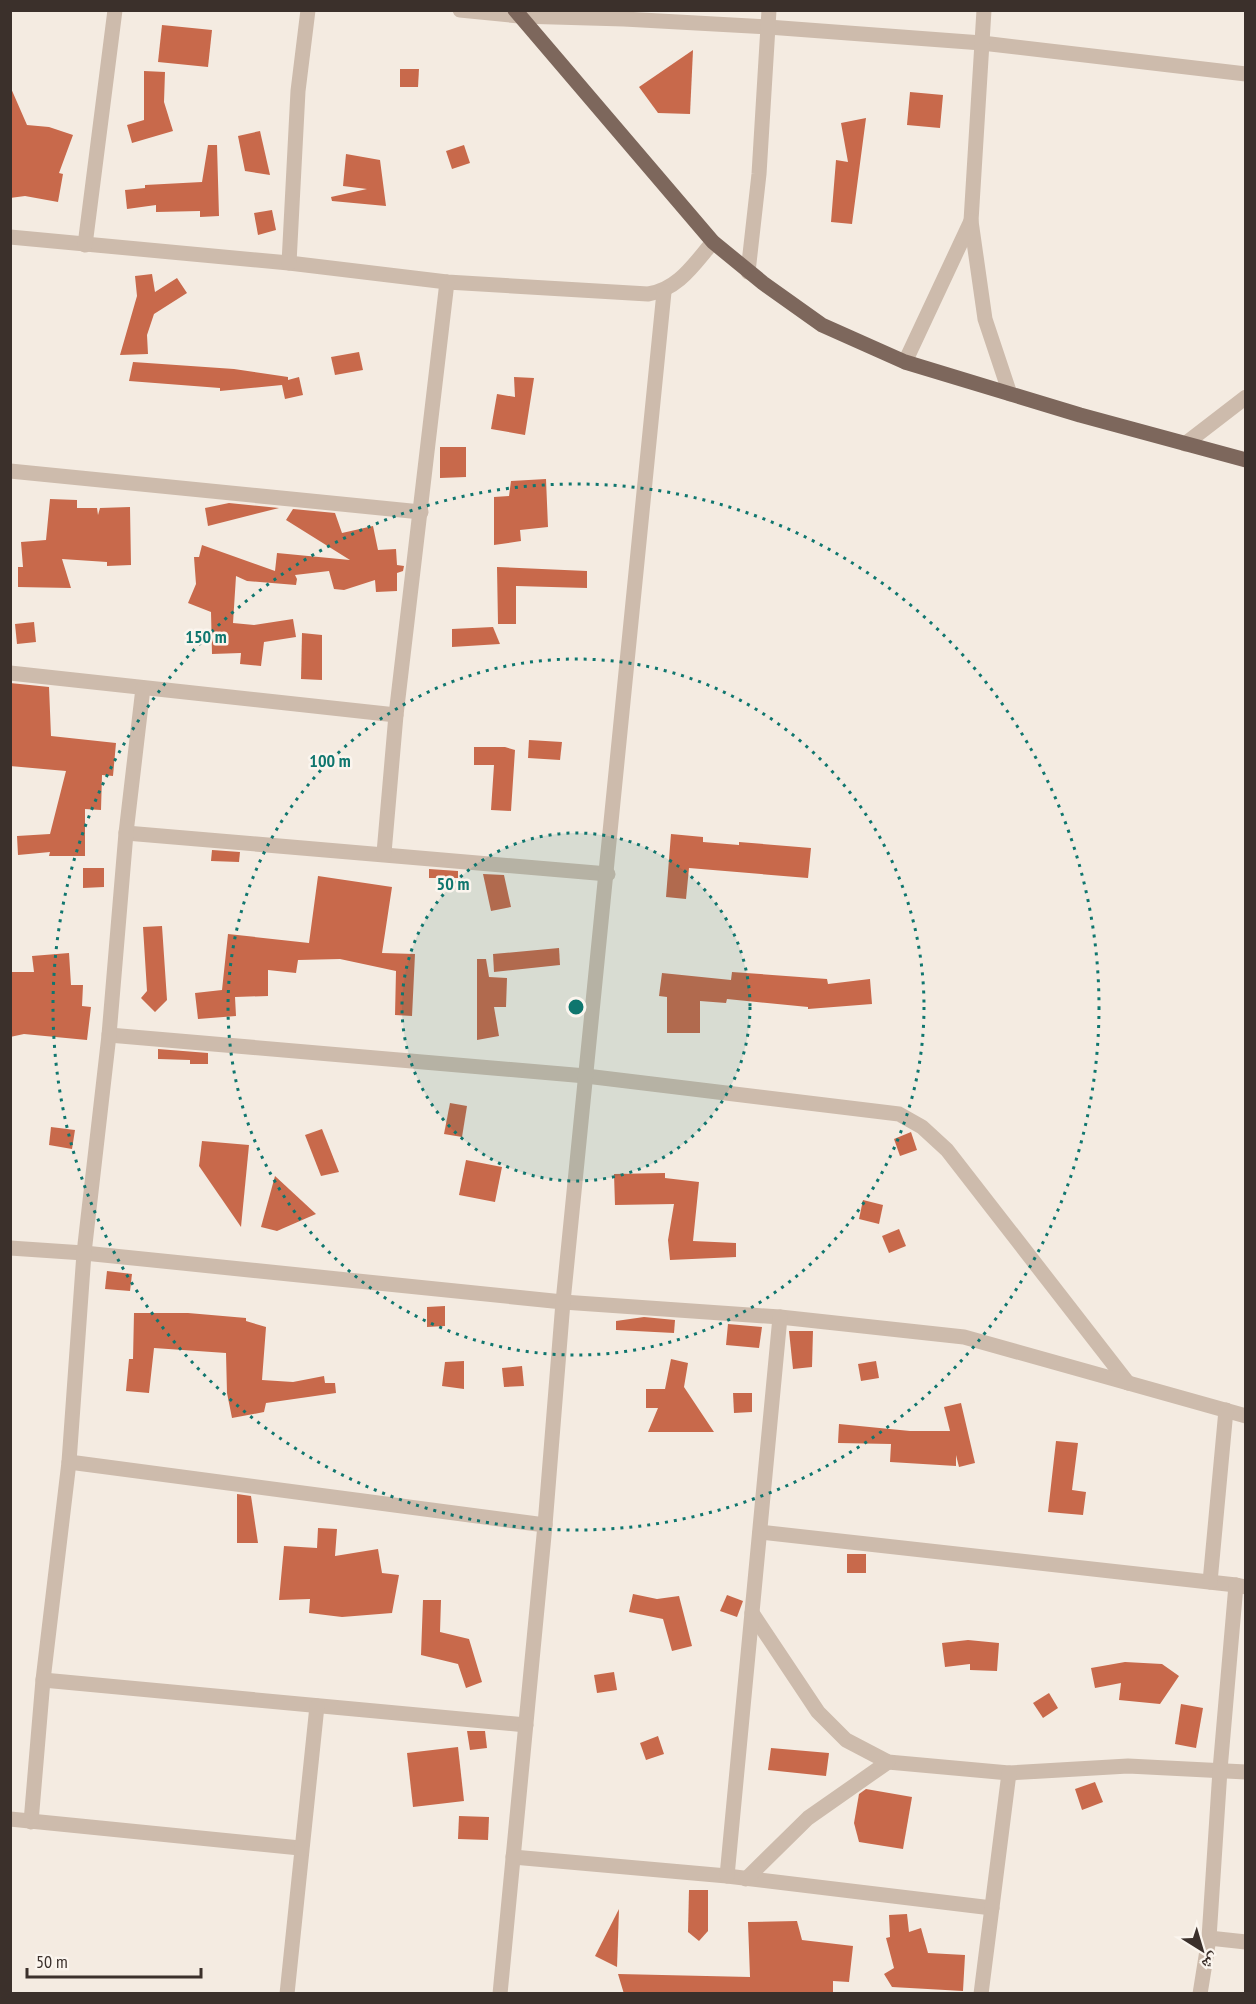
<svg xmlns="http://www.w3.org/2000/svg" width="1256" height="2004" font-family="'PT Sans Narrow','Noto Naskh Arabic',sans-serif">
<rect width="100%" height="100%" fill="#f4ebe1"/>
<g fill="#c8694b">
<path d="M 162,25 L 212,30 L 208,67 L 158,62 Z"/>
<path d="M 693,50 L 690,114 L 658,113 L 639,87 Z"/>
<path d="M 400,69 L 419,69 L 418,87 L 400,87 Z"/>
<path d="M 144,71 L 165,72 L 164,102 L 173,131 L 132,143 L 127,125 L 144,120 Z"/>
<path d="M 10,86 L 27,125 L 49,127 L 73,135 L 59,173 L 63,174 L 58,202 L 25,196 L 10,198 Z"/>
<path d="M 910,92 L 943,95 L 940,128 L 907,125 Z"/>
<path d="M 866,118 L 852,224 L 831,222 L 836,160 L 848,162 L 841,123 Z"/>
<path d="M 260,131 L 270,175 L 245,171 L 238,136 Z"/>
<path d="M 208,145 L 217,145 L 219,216 L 200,217 L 200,211 L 156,212 L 156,205 L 127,209 L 125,190 L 145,188 L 145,185 L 202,182 Z"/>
<path d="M 464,145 L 470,163 L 452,169 L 446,151 Z"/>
<path d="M 346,154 L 380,160 L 386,206 L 332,201 L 331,197 L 367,189 L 343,186 Z"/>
<path d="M 272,210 L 276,230 L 258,235 L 254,213 Z"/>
<path d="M 152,274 L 155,292 L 177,278 L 187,293 L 154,314 L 147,335 L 148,354 L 120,355 L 137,296 L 135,276 Z"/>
<path d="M 359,352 L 363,370 L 335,375 L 331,357 Z"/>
<path d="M 133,362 L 234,369 L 288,377 L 288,380 L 299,377 L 303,395 L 285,399 L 282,385 L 220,391 L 220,388 L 129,381 Z"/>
<path d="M 514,377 L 534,378 L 525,435 L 491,429 L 497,394 L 515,397 Z"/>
<path d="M 440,447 L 466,447 L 466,477 L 440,478 Z"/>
<path d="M 546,479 L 548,527 L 520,530 L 521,541 L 494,545 L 494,497 L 509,496 L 511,481 Z"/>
<path d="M 50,499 L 77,500 L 77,508 L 97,508 L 98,515 L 100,508 L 130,507 L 131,565 L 107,566 L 107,562 L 62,559 L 71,588 L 18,587 L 18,567 L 23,567 L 21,542 L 46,540 Z"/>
<path d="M 229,503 L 279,508 L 208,526 L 205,508 Z"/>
<path d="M 293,509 L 335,513 L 342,533 L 373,526 L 378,550 L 396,549 L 397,565 L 404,566 L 403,571 L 397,573 L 397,591 L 376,592 L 375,580 L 344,590 L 334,589 L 329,571 L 295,575 L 297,579 L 296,585 L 247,581 L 236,576 L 233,623 L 254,625 L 293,619 L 296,637 L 264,642 L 261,666 L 240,664 L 241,653 L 212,654 L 211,612 L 188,603 L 196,584 L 194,557 L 199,557 L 202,545 L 275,571 L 277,553 L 350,560 L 286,520 Z"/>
<path d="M 497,567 L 587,571 L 587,588 L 516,586 L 516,624 L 498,624 Z"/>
<path d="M 34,622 L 36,642 L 17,644 L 15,624 Z"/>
<path d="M 493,627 L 500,644 L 452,647 L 452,629 Z"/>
<path d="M 302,633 L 322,635 L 322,680 L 301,679 Z"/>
<path d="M 10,683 L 49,687 L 51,736 L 116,743 L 113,776 L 102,775 L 101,810 L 85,809 L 85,856 L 49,856 L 50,852 L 18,855 L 17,836 L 50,834 L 66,771 L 10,766 Z"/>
<path d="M 529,740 L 562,742 L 560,760 L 528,758 Z"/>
<path d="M 474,747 L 505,747 L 515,750 L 511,811 L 491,810 L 494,765 L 474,765 Z"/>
<path d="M 671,834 L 703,837 L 703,842 L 739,845 L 739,842 L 811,848 L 808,878 L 689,868 L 686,899 L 666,897 Z"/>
<path d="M 212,850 L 240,852 L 239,862 L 211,861 Z"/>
<path d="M 83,868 L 104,868 L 104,887 L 83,888 Z"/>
<path d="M 429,869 L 458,871 L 458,878 L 429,878 Z"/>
<path d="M 483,874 L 504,875 L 511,907 L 491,911 Z"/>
<path d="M 318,876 L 392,887 L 382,953 L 415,954 L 412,1016 L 395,1015 L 396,971 L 340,959 L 298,960 L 296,973 L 268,970 L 268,996 L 235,997 L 236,1016 L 198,1019 L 195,993 L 222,990 L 228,934 L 309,943 Z"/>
<path d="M 162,926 L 167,1000 L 155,1012 L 141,998 L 147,991 L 143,927 Z"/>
<path d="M 559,948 L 560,965 L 494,972 L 493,954 Z"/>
<path d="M 69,953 L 71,985 L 83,985 L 82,1006 L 91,1007 L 87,1040 L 24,1034 L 10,1037 L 10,972 L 34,972 L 32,956 Z"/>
<path d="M 477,959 L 486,959 L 489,977 L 507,978 L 506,1007 L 494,1007 L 499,1036 L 477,1040 Z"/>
<path d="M 732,972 L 827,979 L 828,984 L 870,979 L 872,1004 L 808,1009 L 808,1007 L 727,999 L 726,1003 L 700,1001 L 700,1033 L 667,1033 L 667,997 L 659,996 L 662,973 L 731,980 Z"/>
<path d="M 158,1049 L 208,1053 L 208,1064 L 190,1064 L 190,1060 L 158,1059 Z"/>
<path d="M 450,1103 L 467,1106 L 462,1137 L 444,1134 Z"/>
<path d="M 51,1127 L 75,1130 L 72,1149 L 49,1145 Z"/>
<path d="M 322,1129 L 339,1172 L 321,1176 L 305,1135 Z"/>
<path d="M 911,1132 L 917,1150 L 900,1156 L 894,1139 Z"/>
<path d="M 202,1141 L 249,1145 L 241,1227 L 199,1166 Z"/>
<path d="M 466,1160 L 502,1167 L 495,1202 L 459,1195 Z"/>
<path d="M 665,1173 L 665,1178 L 699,1182 L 693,1241 L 736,1243 L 736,1257 L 670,1260 L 668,1240 L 674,1204 L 615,1205 L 614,1174 Z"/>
<path d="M 275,1176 L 316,1214 L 277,1231 L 261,1227 Z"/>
<path d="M 863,1200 L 883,1205 L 879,1224 L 859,1219 Z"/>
<path d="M 899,1229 L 906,1246 L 889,1253 L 882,1236 Z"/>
<path d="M 107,1271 L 132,1274 L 130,1291 L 105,1289 Z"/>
<path d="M 445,1306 L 445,1326 L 427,1327 L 427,1307 Z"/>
<path d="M 134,1313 L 188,1313 L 246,1318 L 246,1321 L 266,1327 L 262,1380 L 293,1382 L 324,1376 L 325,1383 L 335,1383 L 336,1393 L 266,1403 L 264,1412 L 232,1418 L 227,1393 L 226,1353 L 154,1348 L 149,1393 L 126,1391 L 129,1359 L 133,1359 Z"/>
<path d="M 644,1317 L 675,1320 L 674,1333 L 616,1330 L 616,1321 Z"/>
<path d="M 728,1324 L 762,1327 L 759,1348 L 726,1345 Z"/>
<path d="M 789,1331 L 813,1331 L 812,1367 L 793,1369 Z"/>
<path d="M 671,1359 L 688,1363 L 684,1387 L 714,1432 L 648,1432 L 658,1408 L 646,1408 L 646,1389 L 665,1389 Z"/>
<path d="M 464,1361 L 464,1389 L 442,1386 L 445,1362 Z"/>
<path d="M 876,1361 L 879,1378 L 861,1381 L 858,1364 Z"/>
<path d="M 522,1366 L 524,1386 L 504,1387 L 502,1368 Z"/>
<path d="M 733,1393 L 752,1393 L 752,1412 L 734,1413 Z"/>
<path d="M 961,1403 L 975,1463 L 959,1467 L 956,1455 L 956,1466 L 890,1462 L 891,1444 L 838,1443 L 839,1424 L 910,1431 L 950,1431 L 944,1407 Z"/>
<path d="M 1056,1441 L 1078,1443 L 1072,1490 L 1086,1492 L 1083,1515 L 1048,1512 Z"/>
<path d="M 237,1494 L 251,1496 L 258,1543 L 237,1543 Z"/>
<path d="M 318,1528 L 337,1529 L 335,1556 L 378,1549 L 382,1573 L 399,1575 L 392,1613 L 342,1617 L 309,1613 L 310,1599 L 279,1600 L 284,1546 L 317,1548 Z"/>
<rect x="847" y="1554" width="19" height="19"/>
<path d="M 633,1594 L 657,1599 L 679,1596 L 692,1646 L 672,1651 L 663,1619 L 629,1612 Z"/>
<path d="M 727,1595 L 743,1601 L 737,1617 L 720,1611 Z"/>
<path d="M 423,1600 L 441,1600 L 440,1632 L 469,1639 L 482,1682 L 466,1688 L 458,1664 L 421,1655 Z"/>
<path d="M 968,1640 L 999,1643 L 997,1671 L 970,1670 L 970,1664 L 945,1667 L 942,1643 Z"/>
<path d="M 1125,1662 L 1162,1664 L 1179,1676 L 1160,1704 L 1119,1700 L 1121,1683 L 1095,1688 L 1091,1668 Z"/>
<path d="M 614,1672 L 617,1690 L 597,1693 L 594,1675 Z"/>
<path d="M 1049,1693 L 1058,1708 L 1043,1718 L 1033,1703 Z"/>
<path d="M 1181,1704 L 1203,1708 L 1196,1748 L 1175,1744 Z"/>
<path d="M 467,1731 L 485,1731 L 487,1748 L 470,1750 Z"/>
<path d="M 658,1736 L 664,1754 L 646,1760 L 640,1743 Z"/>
<path d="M 458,1747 L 464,1801 L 413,1807 L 407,1753 Z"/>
<path d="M 771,1748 L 829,1753 L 826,1776 L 768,1770 Z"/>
<path d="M 1095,1782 L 1103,1802 L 1082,1810 L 1075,1789 Z"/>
<path d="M 866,1789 L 912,1797 L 903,1849 L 859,1842 L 854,1823 L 859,1794 Z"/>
<path d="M 459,1816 L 489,1817 L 488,1840 L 458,1839 Z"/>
<path d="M 689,1890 L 708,1890 L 708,1931 L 699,1941 L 688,1932 Z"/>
<path d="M 619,1909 L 617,1967 L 595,1956 Z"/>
<path d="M 907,1914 L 909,1932 L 921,1928 L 928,1953 L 965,1955 L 963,1991 L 892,1987 L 884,1974 L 894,1968 L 886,1938 L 890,1937 L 889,1915 Z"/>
<path d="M 797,1921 L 802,1940 L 853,1946 L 849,1982 L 833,1981 L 833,1994 L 624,1994 L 618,1974 L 750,1977 L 748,1922 Z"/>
</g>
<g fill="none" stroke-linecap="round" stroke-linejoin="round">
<g stroke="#cdbbac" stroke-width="15">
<path d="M 460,10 L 519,16 L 624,19 L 768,27 L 982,43 L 1246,74"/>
<path d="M 984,10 L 971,221 L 985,319 L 1010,394"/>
<path d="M 10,237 L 289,263 L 447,282 L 648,294 C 678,290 694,264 713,242"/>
<path d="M 85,245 L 115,10"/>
<path d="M 289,263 L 298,91 L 308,10"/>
<path d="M 748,272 L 759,174 L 769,10"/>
<path d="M 905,362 L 971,221"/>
<path d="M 1185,444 L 1246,397"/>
<path d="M 10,471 L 421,512"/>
<path d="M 10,673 L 396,715"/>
<path d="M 126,833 L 608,874"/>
<path d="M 384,853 L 396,715 L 447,282"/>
<path d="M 109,1035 L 586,1076 L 899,1114 L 922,1127 L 947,1150 L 1128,1383"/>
<path d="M 10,1248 L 84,1253 L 563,1302 L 780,1317 L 964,1337 L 1246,1416"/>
<path d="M 69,1462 L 545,1525"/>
<path d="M 760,1532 L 1236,1585"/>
<path d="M 1210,1582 L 1226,1410"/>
<path d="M 752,1613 L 818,1712 L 846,1740 L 888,1762 L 1009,1773 L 1128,1766 L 1246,1772"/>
<path d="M 43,1680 L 526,1725"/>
<path d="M 10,1819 L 300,1848"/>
<path d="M 31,1822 L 43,1680 L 69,1462 L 84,1253 L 109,1035 L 126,833 L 143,688"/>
<path d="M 513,1857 L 727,1876 L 992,1908"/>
<path d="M 727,1876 L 780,1317"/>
<path d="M 746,1879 L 808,1818 L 888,1762"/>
<path d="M 1209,1938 L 1246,1942"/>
<path d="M 287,1994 L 317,1706"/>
<path d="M 500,1994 L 545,1525 L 563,1302 L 664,292"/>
<path d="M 981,1994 L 1009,1773"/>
<path d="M 1200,1994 L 1209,1938 L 1220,1770 L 1236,1585 L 1246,1587"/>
</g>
<path stroke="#7d675c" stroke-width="15" d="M 515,10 L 713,242 L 763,283 L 822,325 L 905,362 L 1080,415 L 1246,460"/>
</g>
<circle cx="576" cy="1007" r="174" fill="#0f766e" fill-opacity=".12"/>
<g fill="none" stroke="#0f766e" stroke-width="3" stroke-dasharray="3 6">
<circle cx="576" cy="1007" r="174"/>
<circle cx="576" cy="1007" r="348"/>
<circle cx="576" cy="1007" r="523"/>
</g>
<circle cx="576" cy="1007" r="9" fill="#0f766e" stroke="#fbf5ee" stroke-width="3"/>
<g font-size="18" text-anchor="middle" font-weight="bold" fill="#0f766e" stroke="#fbf5ee" stroke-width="5" stroke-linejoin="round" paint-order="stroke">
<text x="206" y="643">150 m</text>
<text x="330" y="767">100 m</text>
<text x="453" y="890">50 m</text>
</g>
<rect width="1256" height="2004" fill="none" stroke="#3b302b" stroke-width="24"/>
<g transform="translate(1202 1950) rotate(143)" stroke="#fbf5ee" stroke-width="4.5" paint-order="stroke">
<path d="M0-4.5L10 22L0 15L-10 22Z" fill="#3b302b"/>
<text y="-9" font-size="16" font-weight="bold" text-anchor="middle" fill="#3b302b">ش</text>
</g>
<path d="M27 1968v9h174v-9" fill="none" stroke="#3b302b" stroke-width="3"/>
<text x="36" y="1968" font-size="18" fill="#3b302b" stroke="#fbf5ee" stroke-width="4.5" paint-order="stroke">50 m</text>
</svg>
